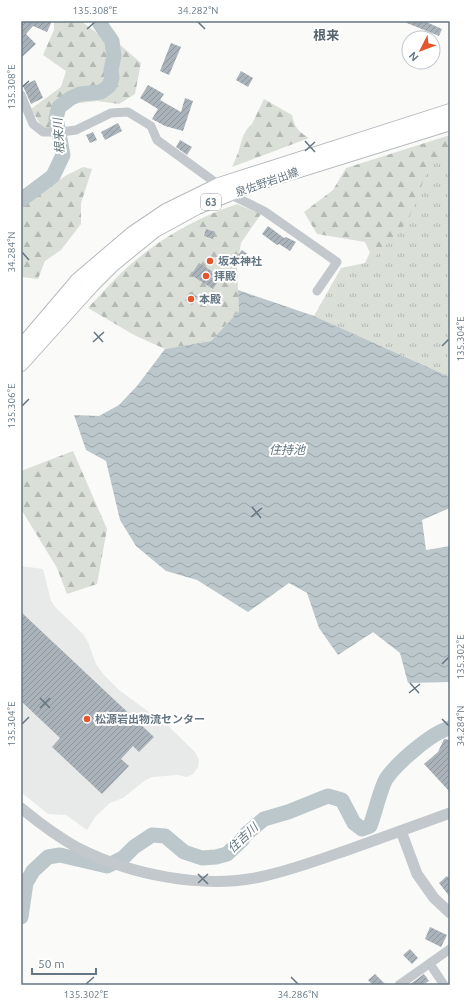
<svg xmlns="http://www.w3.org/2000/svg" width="471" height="1006" font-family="Ubuntu,'Noto Sans JP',sans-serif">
<defs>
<pattern id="grass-tufts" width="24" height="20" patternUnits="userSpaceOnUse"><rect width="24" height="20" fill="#dadfd7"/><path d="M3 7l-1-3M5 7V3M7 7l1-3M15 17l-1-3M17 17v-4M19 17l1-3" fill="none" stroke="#b4b9b4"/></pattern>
<pattern id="forest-firs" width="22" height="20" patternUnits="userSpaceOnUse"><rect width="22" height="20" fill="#dadfd7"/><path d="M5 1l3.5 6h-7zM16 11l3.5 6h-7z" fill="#b4b9b4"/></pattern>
<pattern id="water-waves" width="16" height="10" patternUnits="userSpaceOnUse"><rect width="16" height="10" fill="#bbc7cb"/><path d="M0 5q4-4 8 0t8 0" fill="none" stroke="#9ca6aa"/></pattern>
<pattern id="building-hatch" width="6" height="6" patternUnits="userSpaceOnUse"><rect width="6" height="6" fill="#aab3b9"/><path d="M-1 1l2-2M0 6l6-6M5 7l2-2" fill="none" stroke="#8e969c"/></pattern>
</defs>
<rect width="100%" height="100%" fill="#fafaf8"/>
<path fill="#e8e9e9" d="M 21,566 L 43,569 L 51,601 L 56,608 L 83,634 L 88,642 L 96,664 L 104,675 L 119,690 L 168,726 L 195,752 L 199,760 L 198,767 L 193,774 L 187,777 L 178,775 L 152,777 L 144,781 L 123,798 L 110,803 L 96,816 L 87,830 L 66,815 L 48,814 L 21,792 Z"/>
<path fill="url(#grass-tufts)" d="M 450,146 L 450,377 L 314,316 L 341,268 L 365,263 L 373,246 L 424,161 Z"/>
<g fill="url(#forest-firs)">
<path d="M 54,21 L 81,21 L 101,36 L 118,43 L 141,63 L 135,94 L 119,104 L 97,101 L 71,104 L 50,129 L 42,127 L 31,109 L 61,87 L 66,71 L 43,55 L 54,30 Z"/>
<path d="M 264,99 L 292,115 C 295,128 298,131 309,138 L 232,167 L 238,153 L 243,136 L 247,129 L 252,124 Z"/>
<path d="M 450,135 L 450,157 L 429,166 L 408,221 L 373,259 L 365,242 L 317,234 L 304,212 L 333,190 L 346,168 Z"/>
<path d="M 83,167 L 92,169 L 81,203 L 81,224 L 61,250 L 45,261 L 38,279 L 21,277 L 21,185 L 24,204 L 67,175 Z"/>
<path d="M 237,204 L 261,214 L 241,243 L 237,266 L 239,311 L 211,341 L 165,349 L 134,335 L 88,308 C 102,293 116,277 131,264 C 162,237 199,217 237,204 Z"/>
<path d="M 73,451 L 107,529 L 97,584 L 67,594 L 57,568 L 21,509 L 21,471 Z"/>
</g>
<path fill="url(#water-waves)" d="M 238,290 L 314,316 L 450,377 L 450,508 L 422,520 L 426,550 L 450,546 L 450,682 L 408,683 L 400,653 L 373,632 L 338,655 L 319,628 L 307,593 L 289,583 L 248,612 L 197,580 L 166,571 L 136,546 L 120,520 L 106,461 L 86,450 L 74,415 L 99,416 L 119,405 L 137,386 L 165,349 L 211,341 L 239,311 Z"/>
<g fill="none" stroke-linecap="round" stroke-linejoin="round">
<g stroke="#bbc7cb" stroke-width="15">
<path d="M 21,200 L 53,176 L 63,155 L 56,118 L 59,107 L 71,98 L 80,94 L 101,92 L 109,86 L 112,78 L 111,70 L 114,56 L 112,41 L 100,24 L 100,21"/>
<path d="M 21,917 L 26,883 L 33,871 L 48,857 L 60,855 L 107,866 L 123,858 L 134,847 L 152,835 L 165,836 L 184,852 L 202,858 L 216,857 L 227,854 L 242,840 L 246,834 L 264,819 L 288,812 L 328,796 L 342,800 L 354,823 L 362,829 L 370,826 C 375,813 380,790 386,779 C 396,764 432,732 450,728"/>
</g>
</g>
<g fill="url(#building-hatch)">
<path d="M 21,21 L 52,21 L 47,32 L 33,26 L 26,34 L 36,44 L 21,58 Z"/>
<path d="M 402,21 L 424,21 L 442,29 L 439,36 Z"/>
<path d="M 171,43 L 181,47 L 169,75 L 160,71 Z"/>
<path d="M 241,71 L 253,78 L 248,87 L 236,80 Z"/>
<path d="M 35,80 L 43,98 L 31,104 L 23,86 Z"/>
<path d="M 148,85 L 164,94 L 160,100 L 181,112 L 185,98 L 193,101 L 183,131 L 165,126 L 152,119 L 158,109 L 140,98 Z"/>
<path d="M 118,123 L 122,131 L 105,140 L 101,132 Z"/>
<path d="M 93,132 L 97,140 L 90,143 L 86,135 Z"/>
<path d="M 180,140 L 192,147 L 187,155 L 176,147 Z"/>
<path d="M 268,226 L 284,238 L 286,237 L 296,242 L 290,251 L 279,244 L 277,245 L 262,234 Z"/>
<path d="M 206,229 L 215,232 L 213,239 L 204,236 Z"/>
<path d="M 242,250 L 250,256 L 245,261 L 238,255 Z"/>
<path d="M 199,263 L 221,277 L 213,289 L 191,275 Z"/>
<path d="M 190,292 L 198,297 L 192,305 L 185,300 Z"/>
<path d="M 21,612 L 154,737 L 139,752 L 133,746 L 121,759 L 129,766 L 102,794 L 52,747 L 60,738 L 21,701 Z"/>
<path d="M 444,739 L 450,740 L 450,792 L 424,764 L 438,752 Z"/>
<path d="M 447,876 L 450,880 L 450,897 L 439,883 Z"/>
<path d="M 430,927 L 447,935 L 441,947 L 425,939 Z"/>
<path d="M 410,949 L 418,958 L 412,964 L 403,955 Z"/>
<path d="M 375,974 L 386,985 L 373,985 L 368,980 Z"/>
<path d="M 424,974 L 429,981 L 422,985 L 409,985 Z"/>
</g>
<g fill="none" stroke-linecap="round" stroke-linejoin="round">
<defs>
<g id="primary">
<path d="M 21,347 L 78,280 L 132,234 L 166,211 L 219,185 L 450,111"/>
<path d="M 21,364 L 92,285 L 113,264 L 155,230 L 197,207 L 251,185 L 450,123"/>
</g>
</defs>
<use href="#primary" stroke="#b5babe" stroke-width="16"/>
<g stroke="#c3c8cc" stroke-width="9">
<path d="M 21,95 L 33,124 L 43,132 L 61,132 L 76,130 L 111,113 L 128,112 L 151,126 L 157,140 L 212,180 L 229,194 L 264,211 L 337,262 L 317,291"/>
<path d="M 430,964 L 444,985"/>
<path d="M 399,985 L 450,949"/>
</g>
<g stroke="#c3c8cc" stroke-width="11">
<path d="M 21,808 C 38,822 58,837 78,848 C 131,875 202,889 260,877 C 293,870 324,858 356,847 C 387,836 419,824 450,813"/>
<path d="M 401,831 L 417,874 L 434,898 L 450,913"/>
</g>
<use href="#primary" stroke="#fff" stroke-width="14"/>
</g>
<path fill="none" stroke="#657683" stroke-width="1.5" d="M 198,22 L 205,29M 87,29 L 95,22M 22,87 L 29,81M 305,141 L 315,152M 305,151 L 315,142M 22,252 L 29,260M 94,332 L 103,342M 93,342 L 104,332M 442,346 L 449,339M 22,406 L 29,399M 252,507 L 261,518M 251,517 L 262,508M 442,664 L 449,657M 410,683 L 419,693M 409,693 L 420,684M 40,698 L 50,708M 40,708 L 50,698M 442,719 L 449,726M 22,724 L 29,717M 198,874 L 208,884M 198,883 L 208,874M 291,977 L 298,984M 86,984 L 94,977"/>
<g fill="#e4572e" stroke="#fff" stroke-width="1.5">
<circle cx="210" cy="261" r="4"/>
<circle cx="206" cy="276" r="4"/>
<circle cx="191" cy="299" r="4"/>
<circle cx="87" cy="719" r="4"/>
</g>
<g text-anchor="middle" stroke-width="4" stroke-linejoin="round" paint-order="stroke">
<rect fill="#fff" stroke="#939fa8" stroke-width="1" x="201" y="194" width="20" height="16" rx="3"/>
<g font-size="10" font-weight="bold" fill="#657683">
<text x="211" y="206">63</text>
</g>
<g font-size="11" fill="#657683" stroke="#fff">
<text transform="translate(267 182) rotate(-19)" y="4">泉佐野岩出線</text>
</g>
<g font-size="11" font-weight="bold" fill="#657683" stroke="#fff" text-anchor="start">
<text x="218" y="265">坂本神社</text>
<text x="214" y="280">拝殿</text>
<text x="199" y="303">本殿</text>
<text x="95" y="723">松源岩出物流センター</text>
</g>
<g font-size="12" font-style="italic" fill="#60757c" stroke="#fff">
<text transform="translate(59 136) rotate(-94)" y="4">根来川</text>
<text x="287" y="454">住持池</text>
<text transform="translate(243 838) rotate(-43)" y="4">住吉川</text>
</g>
<g font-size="13" font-weight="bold" fill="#57646e" stroke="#fff">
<text x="326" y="40">根来</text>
</g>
</g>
<rect width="471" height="1006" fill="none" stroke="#ffffff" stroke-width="44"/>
<g transform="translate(421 50) rotate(228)"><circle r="19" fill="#ffffff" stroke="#c1c8cd"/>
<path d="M0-3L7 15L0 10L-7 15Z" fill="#e4572e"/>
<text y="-6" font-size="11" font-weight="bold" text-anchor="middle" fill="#657683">N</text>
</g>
<path d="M32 968v6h64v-6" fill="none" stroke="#657683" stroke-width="2"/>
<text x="38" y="968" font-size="12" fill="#657683" stroke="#ffffff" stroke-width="3" paint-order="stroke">50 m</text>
<rect x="22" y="22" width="427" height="962" fill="none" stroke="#657683" stroke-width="1.5"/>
<g font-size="10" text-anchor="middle" fill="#657683">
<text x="95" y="14">135.308°E</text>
<text x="198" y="14">34.282°N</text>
<text transform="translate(11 87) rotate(-90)" y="4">135.308°E</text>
<text transform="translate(11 252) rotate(-90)" y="4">34.284°N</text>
<text transform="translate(460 339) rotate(-90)" y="4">135.304°E</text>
<text transform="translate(11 406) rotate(-90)" y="4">135.306°E</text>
<text transform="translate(460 657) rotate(-90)" y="4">135.302°E</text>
<text transform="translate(11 724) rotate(-90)" y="4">135.304°E</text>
<text transform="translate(460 726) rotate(-90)" y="4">34.284°N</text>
<text x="86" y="998">135.302°E</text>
<text x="298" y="998">34.286°N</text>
</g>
</svg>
